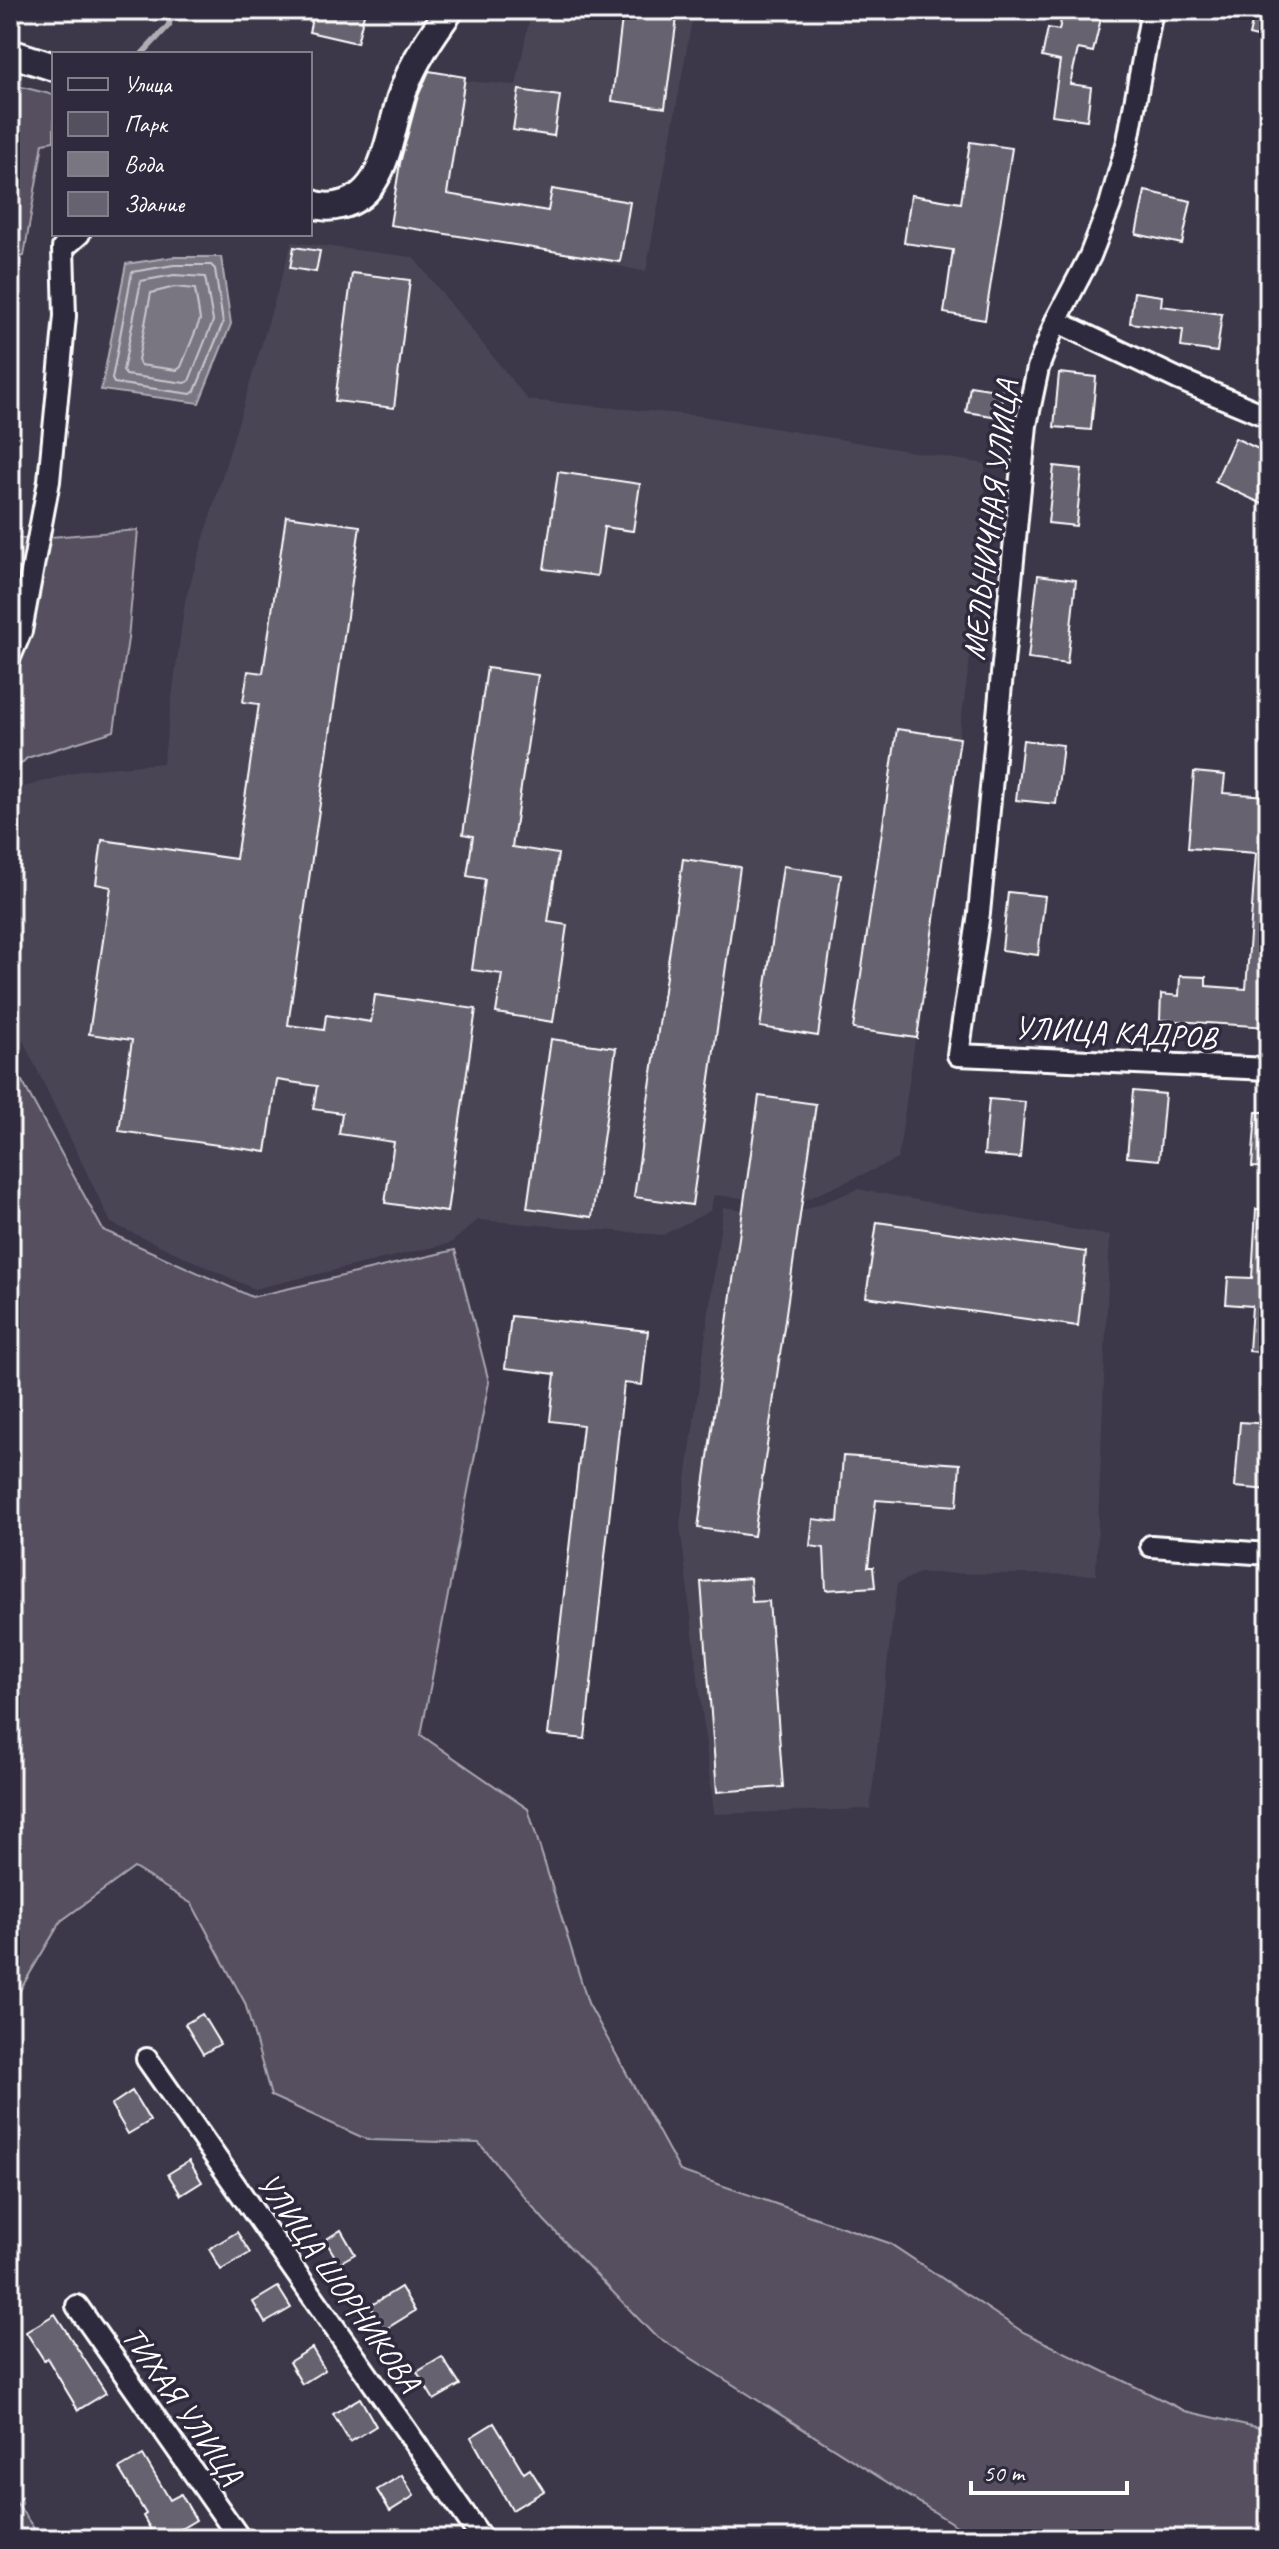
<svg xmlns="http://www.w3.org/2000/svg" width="1279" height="2549" font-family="Caveat,sans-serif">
<rect width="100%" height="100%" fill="#3c3749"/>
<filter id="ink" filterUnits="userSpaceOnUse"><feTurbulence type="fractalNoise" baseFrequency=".0125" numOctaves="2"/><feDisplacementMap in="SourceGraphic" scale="16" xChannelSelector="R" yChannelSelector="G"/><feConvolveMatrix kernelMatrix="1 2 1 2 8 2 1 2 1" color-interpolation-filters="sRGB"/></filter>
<g filter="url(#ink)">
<g fill="#494455">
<path d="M 531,10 L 694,10 L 646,272 L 404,219 L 419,77 L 516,85 Z"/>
<path d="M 292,242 L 413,257 L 528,400 L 703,416 L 985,464 L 985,555 L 898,1159 L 796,1204 L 714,1195 L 710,1211 L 663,1235 L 478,1220 L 451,1243 L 254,1289 L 111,1223 L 10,1014 L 10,796 L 20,788 L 83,770 L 163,763 L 185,601 Z"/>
<path d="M 858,1189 L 1110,1236 L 1096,1575 L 919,1573 L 897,1584 L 870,1809 L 714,1814 L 680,1524 L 723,1207 L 789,1216 Z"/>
</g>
<g fill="#555060" stroke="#aaa8b0" stroke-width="2">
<path d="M 10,84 L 54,95 L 54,141 L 43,143 L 24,256 L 10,261 Z"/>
<path d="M 138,530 L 128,639 L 114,731 L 27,758 L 10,775 L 10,536 L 25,539 Z"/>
<path d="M 10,1059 L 103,1230 L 252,1297 L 455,1250 L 489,1382 L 421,1735 L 528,1809 L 588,2003 L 680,2171 L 889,2243 L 1023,2332 L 1185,2411 L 1269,2430 L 1269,2539 L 977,2539 L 653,2334 L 544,2220 L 479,2143 L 368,2140 L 271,2096 L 245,2003 L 192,1904 L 134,1868 L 61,1921 L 10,2007 Z"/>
<path d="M 10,2493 L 41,2539 L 10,2539 Z"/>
</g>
<path fill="#797682" stroke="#afadb4" stroke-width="2" d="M 173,257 L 221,257 L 231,324 L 199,403 L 101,390 L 126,264 Z"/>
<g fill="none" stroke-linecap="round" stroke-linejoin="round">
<g stroke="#c9c8cd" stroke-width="2">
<path d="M 174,265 L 211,265 L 215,269 L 223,323 L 195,391 L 191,394 L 114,383 L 112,379 L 132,272 Z"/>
<path d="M 174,275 L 205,277 L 213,321 L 189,381 L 185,383 L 126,375 L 123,371 L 141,281 Z"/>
<path d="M 175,287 L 195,289 L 200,320 L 181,367 L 177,370 L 140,365 L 138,360 L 151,293 Z"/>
</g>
<path stroke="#afadb4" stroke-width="6" d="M 142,54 L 169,25 L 171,10"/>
</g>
<g fill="#666270" stroke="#fff" stroke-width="2">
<path d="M 314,10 L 365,10 L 357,43 L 309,32 Z"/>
<path d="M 623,10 L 678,10 L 665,108 L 612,101 Z"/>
<path d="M 1063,10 L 1103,10 L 1093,52 L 1078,49 L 1070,84 L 1091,87 L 1087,120 L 1052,115 L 1060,61 L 1042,57 L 1048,28 L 1059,30 Z"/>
<path d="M 1255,10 L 1269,10 L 1269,40 L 1249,35 Z"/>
<path d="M 429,71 L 465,77 L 447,194 L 548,211 L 552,189 L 630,202 L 620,262 L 390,225 L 400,163 L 418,96 Z"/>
<path d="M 519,90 L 560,96 L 554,136 L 513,130 Z"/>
<path d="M 970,142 L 1012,148 L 985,320 L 944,313 L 953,250 L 904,243 L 911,195 L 961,203 Z"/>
<path d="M 1145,191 L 1191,201 L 1182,244 L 1136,234 Z"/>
<path d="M 294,247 L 320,251 L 316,272 L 290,268 Z"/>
<path d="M 352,273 L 410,280 L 394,408 L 335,401 Z"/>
<path d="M 1134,292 L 1162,296 L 1161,306 L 1222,314 L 1217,352 L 1181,347 L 1183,330 L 1130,323 Z"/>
<path d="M 1059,373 L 1096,377 L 1091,430 L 1054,427 Z"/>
<path d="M 970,386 L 1003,391 L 999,417 L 966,412 Z"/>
<path d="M 1235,438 L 1269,454 L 1269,507 L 1215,482 Z"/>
<path d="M 1054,466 L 1082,469 L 1076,526 L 1048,523 Z"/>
<path d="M 558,472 L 640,484 L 633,531 L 604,527 L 597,576 L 544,569 Z"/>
<path d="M 286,516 L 360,526 L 288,1025 L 324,1030 L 326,1015 L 371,1022 L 375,995 L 476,1009 L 447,1212 L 385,1203 L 394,1142 L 339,1134 L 342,1113 L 313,1109 L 317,1086 L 277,1080 L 266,1152 L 119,1131 L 132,1040 L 89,1034 L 111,887 L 96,884 L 102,840 L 236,859 L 259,704 L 243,702 L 248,671 L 263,673 Z"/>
<path d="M 1038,575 L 1076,580 L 1067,664 L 1028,659 Z"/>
<path d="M 487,668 L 538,675 L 512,847 L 558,854 L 548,922 L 567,925 L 553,1022 L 496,1013 L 502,974 L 472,970 L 485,879 L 467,876 L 473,836 L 463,834 Z"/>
<path d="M 897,729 L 960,738 L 917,1038 L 853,1029 Z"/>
<path d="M 1023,740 L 1063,745 L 1056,804 L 1016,800 Z"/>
<path d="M 1194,772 L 1225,775 L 1223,793 L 1269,796 L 1269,1027 L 1160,1020 L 1161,994 L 1179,996 L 1180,976 L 1206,977 L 1206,986 L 1246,989 L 1256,853 L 1188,848 Z"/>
<path d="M 683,859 L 740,867 L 692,1205 L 634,1197 Z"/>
<path d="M 783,866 L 841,875 L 818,1036 L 760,1027 Z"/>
<path d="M 1008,892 L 1045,896 L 1038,955 L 1002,950 Z"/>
<path d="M 551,1039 L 616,1048 L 592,1217 L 527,1208 Z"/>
<path d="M 1133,1091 L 1165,1094 L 1159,1160 L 1127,1157 Z"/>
<path d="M 759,1096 L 816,1104 L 754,1536 L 698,1528 Z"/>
<path d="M 989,1099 L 1025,1102 L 1020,1158 L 984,1155 Z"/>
<path d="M 1256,1112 L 1269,1112 L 1269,1168 L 1252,1167 Z"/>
<path d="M 1256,1209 L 1269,1209 L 1269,1353 L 1249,1351 L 1252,1306 L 1226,1304 L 1228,1277 L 1252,1278 Z"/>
<path d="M 877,1222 L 1086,1252 L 1078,1326 L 866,1297 Z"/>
<path d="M 511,1316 L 648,1331 L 642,1385 L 624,1383 L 585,1739 L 548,1735 L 583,1425 L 550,1421 L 555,1374 L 505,1368 Z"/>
<path d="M 1240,1422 L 1269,1424 L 1269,1490 L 1235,1487 Z"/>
<path d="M 843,1456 L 960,1464 L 957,1506 L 876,1500 L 868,1567 L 873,1567 L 875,1587 L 826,1590 L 824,1548 L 810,1546 L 813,1519 L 838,1522 Z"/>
<path d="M 750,1578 L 752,1602 L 769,1601 L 783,1787 L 717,1792 L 701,1582 Z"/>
<path d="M 202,2014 L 220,2044 L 203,2054 L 185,2024 Z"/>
<path d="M 132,2091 L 150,2121 L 128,2134 L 111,2105 Z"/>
<path d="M 189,2161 L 202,2182 L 181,2195 L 168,2174 Z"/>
<path d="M 341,2230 L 355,2254 L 339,2263 L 325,2240 Z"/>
<path d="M 237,2232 L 250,2253 L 221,2270 L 209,2249 Z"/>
<path d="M 278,2287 L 291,2308 L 265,2323 L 253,2302 Z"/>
<path d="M 401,2287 L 415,2311 L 384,2330 L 370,2306 Z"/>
<path d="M 55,2314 L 106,2393 L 78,2410 L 47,2358 L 44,2360 L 26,2332 Z"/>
<path d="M 312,2348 L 325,2370 L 302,2384 L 289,2362 Z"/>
<path d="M 442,2357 L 460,2385 L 434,2400 L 417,2372 Z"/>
<path d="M 360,2398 L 376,2426 L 350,2442 L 333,2414 Z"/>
<path d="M 494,2423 L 524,2473 L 530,2469 L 544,2491 L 512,2510 L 471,2437 Z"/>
<path d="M 143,2455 L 170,2500 L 181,2494 L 196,2520 L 164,2539 L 156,2539 L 143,2516 L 146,2514 L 119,2469 Z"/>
<path d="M 402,2475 L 414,2496 L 390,2511 L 377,2490 Z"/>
</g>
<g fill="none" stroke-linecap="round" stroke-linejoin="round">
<defs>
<g id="minor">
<path d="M 1152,10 L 1128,141 L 1110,205 L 1090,256 L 1056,321 L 1038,368 L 1026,425 L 979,913 L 958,1055 L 1269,1069"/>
<path d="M 1056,321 L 1178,379 L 1269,417"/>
<path d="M 10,657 L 21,631 L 49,481 L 65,316 L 63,248 L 79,234"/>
<path d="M 1151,1546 L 1269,1554"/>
<path d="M 147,2059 L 482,2539"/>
<path d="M 77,2306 L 240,2539"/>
</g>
<g id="major">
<path d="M 10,53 L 54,67"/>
<path d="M 310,203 C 320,207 330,208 340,205 C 388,195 389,129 403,91 C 414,61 431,36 450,10"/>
</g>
</defs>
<use href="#minor" stroke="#fff" stroke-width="26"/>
<use href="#major" stroke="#fff" stroke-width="32"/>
<use href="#minor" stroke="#2f2a3d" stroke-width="20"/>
<use href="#major" stroke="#2f2a3d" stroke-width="26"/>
</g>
</g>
<g text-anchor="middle" stroke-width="7" stroke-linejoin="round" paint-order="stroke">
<g font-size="32" fill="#fff" stroke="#2f2a3d">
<text transform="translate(990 520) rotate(-83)" y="11">МЕЛЬНИЧНАЯ УЛИЦА</text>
<text transform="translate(1115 1032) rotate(3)" y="11">УЛИЦА КАДРОВ</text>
<text transform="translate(339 2282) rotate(55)" y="11">УЛИЦА ШОРНИКОВА</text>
<text transform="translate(183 2405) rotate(55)" y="11">ТИХАЯ УЛИЦА</text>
</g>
</g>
<rect width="1279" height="2549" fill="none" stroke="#2f2a3d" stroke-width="40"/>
<rect x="20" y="20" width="1239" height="2509" fill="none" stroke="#fff" stroke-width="3" filter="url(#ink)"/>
<rect x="52" y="52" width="260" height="184" fill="#2f2a3d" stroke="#827f8b" stroke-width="2"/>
<rect x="68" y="78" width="40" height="12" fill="#2f2a3d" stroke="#827f8b" stroke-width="2"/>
<text x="124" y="92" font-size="24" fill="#ffffff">Улица</text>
<rect x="68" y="112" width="40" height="24" fill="#555060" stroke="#827f8b" stroke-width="2"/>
<text x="124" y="132" font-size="24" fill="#ffffff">Парк</text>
<rect x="68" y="152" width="40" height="24" fill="#797682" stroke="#827f8b" stroke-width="2"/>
<text x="124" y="172" font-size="24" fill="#ffffff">Вода</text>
<rect x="68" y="192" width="40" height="24" fill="#666270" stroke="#827f8b" stroke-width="2"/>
<text x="124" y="212" font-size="24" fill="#ffffff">Здание</text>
<path d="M971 2481v12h156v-12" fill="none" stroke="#ffffff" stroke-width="4"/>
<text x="983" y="2481" font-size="24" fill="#ffffff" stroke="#2f2a3d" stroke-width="6" paint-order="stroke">50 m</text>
</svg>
